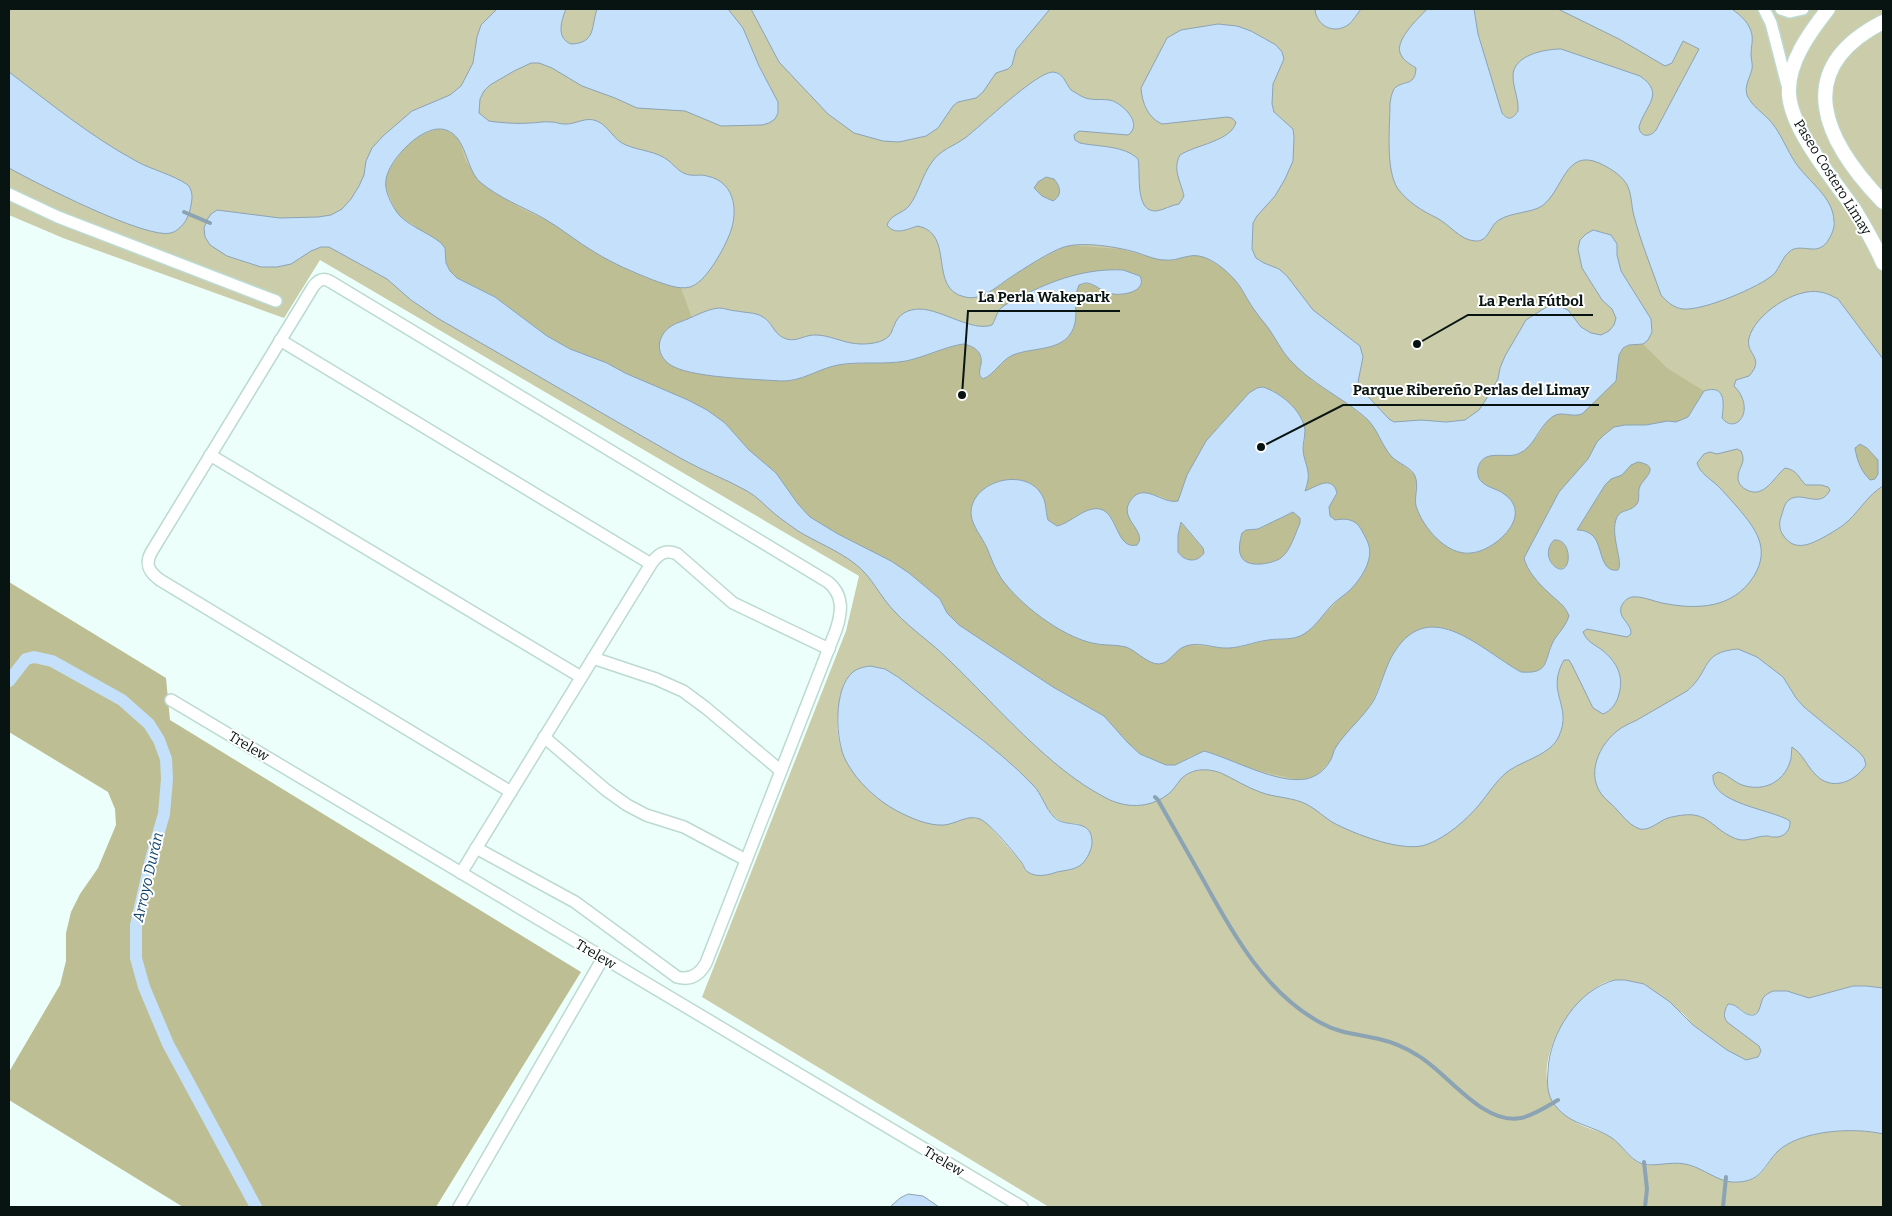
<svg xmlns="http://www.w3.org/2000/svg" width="1892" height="1216" font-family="Bitter,serif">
<rect width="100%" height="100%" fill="#ecfffa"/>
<path fill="#cbcca9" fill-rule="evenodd" d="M 9,9 L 1883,9 L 1883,988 L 1866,986 L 1853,986 L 1809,998 L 1799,996 L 1758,1012 C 1747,1021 1740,1004 1728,1004 L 1753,1041 L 1759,1046 L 1761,1051 L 1758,1057 C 1755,1058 1752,1060 1748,1060 C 1734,1059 1705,1035 1694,1026 C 1690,1022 1686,1016 1681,1012 C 1670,1005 1656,1000 1644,994 C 1635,990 1626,983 1617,981 C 1598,976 1566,1016 1559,1030 C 1540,1066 1540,1103 1579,1124 C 1590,1130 1603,1131 1613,1139 C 1624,1147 1631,1162 1645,1165 C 1651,1166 1657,1164 1663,1163 C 1670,1162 1679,1163 1686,1164 C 1709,1169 1719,1184 1746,1181 C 1763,1178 1768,1161 1778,1151 C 1801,1130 1854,1127 1883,1134 L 1883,1207 L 1049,1207 L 702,997 L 846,631 L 859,576 L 320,260 L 284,318 L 63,238 L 9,215 ZM 844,683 L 1048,809 C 1057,822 1064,823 1079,824 L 1071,870 L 1027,872 L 1021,862 L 987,823 L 980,819 C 955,815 930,809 905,804 C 897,803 885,803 879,799 C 871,794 863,784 857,777 C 833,745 834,721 844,683 Z"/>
<g fill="#bdbe94" fill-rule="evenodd">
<path d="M 438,129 C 467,133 458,152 470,167 C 473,171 478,174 482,177 C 492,186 503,197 514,204 C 527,213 542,217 555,225 C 595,251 633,279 681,288 L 692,318 L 670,326 L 664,359 L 676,368 L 717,376 L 792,381 L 826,368 L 840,365 L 894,362 L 963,344 C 974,346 982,352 981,364 C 981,369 979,371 979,376 L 983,379 L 988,377 L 1010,356 L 1021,352 L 1035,350 L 1075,322 L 1074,304 L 1079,285 C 1100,279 1105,303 1136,290 L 1123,270 C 1081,268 1038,285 1002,307 L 993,290 L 1023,269 L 1059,249 L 1068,245 L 1119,249 L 1150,257 L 1174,260 L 1193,255 L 1204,257 L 1225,270 L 1236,281 L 1252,307 L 1312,381 L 1346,403 L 1371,423 L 1391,456 L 1415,475 L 1417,481 L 1415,489 L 1422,519 L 1446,546 C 1476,547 1494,554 1512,525 L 1502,492 C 1495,489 1485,486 1481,481 C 1473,471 1480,459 1491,455 C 1498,453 1507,455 1515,455 C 1522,450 1530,444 1536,438 C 1547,426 1548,409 1569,415 L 1618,373 C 1618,352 1620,344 1643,344 L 1667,368 L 1704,391 L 1688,417 L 1676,422 L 1668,421 L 1646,425 L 1625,425 L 1614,427 L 1604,435 L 1597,442 L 1588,459 L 1559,492 L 1524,558 C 1528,571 1539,584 1549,593 C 1557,601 1565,605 1569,616 C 1564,630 1557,633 1552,644 C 1544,663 1548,674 1521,672 L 1451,630 L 1386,668 L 1374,698 L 1365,714 L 1335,748 L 1330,761 L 1316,776 L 1305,779 L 1295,779 L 1255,770 L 1218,755 L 1193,755 L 1175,765 L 1166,765 L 1140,754 L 1128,743 L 1104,716 L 1053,687 L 959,625 L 947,613 L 940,599 L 909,573 L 891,561 L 838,534 L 810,517 L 798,504 L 776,473 L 749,450 L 725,423 L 707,410 L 625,373 L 607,363 L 570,349 L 547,336 L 495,297 L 457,278 L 450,271 L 446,263 L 446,256 L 414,225 L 397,214 L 386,187 L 386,178 L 389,170 L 408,143 L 417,136 ZM 1273,390 L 1294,408 L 1305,439 L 1303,449 L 1308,474 L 1305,492 L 1312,488 L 1336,496 L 1329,507 L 1330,516 L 1335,520 L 1341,519 L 1360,527 L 1366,540 L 1370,555 L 1365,569 L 1358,580 L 1323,616 L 1293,639 L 1269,640 L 1241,647 L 1224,648 L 1187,645 L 1179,649 L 1174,655 L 1146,658 L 1127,647 L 1116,645 L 1093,644 L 1077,637 L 1037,613 L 1010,590 L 995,568 L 985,545 L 974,524 L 972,506 L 982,490 L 990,484 L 1000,481 L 1012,480 L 1046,508 L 1048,520 L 1057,526 L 1068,522 L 1074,517 L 1101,509 C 1103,511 1106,512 1108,513 C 1118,523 1118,549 1137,545 C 1150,531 1108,512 1141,493 L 1160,496 L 1172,502 L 1178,501 L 1182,494 L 1184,485 L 1201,451 L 1216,429 L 1249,393 Z"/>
<path d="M 1046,177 L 1054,179 C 1060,186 1063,195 1053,201 L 1042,196 L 1034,188 L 1038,182 Z"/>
<path d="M 1860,444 L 1863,445 L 1878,460 L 1878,474 L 1875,479 L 1870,480 C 1861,471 1857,461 1855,448 Z"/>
<path d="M 1638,462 C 1662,466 1645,477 1640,487 C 1638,491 1640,495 1639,499 C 1637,508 1629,509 1621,512 L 1615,538 L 1620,568 L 1614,571 L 1605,566 L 1596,540 L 1576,530 L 1605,485 L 1611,479 L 1622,475 L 1631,465 Z"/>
<path d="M 1293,512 L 1300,518 L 1300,523 C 1295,534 1291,550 1281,558 C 1272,564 1247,569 1241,557 C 1238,551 1240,539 1242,533 L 1246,530 L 1258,529 Z"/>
<path d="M 1180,522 L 1203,549 L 1204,553 C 1198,562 1182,564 1178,551 C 1176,542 1178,530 1180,522 Z"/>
<path d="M 1554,540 C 1569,539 1574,567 1561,568 C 1554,569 1547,556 1548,550 C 1548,546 1551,543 1554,540 Z"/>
<path d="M 9,582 L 166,678 L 170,720 L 581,972 L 436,1207 L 183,1207 L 9,1100 L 9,1072 L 60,985 L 66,961 L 66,933 L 71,912 L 80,894 L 98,868 L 116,825 L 115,809 L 108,792 L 9,732 Z"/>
</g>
<g fill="#c5e0fa" stroke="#8ca3b4" fill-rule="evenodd">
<path d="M 497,9 L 566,9 C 561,21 556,38 571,44 C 596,43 591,27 597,9 L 728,9 L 743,28 L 759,66 L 778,102 L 778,113 L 775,119 L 769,123 L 762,125 L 721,126 L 685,111 L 637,108 L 615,98 L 582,86 L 552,68 L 539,63 L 531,63 L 514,71 L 490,85 L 484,91 L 480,99 L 479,113 L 489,121 L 496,122 C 508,123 519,124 530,123 C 537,123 544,121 551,122 C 556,122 560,124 564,124 C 576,125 585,116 597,121 C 609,126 613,140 626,145 C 640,151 657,151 669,161 C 676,167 681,174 690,175 C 695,176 701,174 707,176 C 737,182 739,215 728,238 C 722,252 705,283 690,287 C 678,290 665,284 653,280 C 633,272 614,264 596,253 C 577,242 561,228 543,218 C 521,206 499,198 480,182 C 465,168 467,137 446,130 C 424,122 388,160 386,180 C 384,190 391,203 396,211 C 405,225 428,232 441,243 L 445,248 L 446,263 L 450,271 L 457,278 L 495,297 L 547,336 L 570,349 L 607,363 L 625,373 L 688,400 L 707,410 L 725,423 L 749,450 L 776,473 L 798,504 L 810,517 L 838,534 L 891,561 L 909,573 L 940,599 L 947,613 L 959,625 L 1053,687 L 1104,716 L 1128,743 L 1140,754 L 1166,765 L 1175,765 L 1204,751 C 1233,759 1276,784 1306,779 C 1316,777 1325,770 1330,761 C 1333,757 1333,751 1336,747 C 1347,730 1363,718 1374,700 C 1382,684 1385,666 1395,651 C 1431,596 1481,650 1521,672 C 1548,674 1544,663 1552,644 C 1557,633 1564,630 1569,616 C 1565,605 1557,601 1549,593 C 1539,584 1527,571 1524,558 L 1559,492 L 1588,459 L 1597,442 L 1604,435 L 1614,427 L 1625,425 L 1646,425 L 1668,421 L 1676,422 L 1688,417 L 1704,391 C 1726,384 1724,403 1722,418 C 1736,436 1757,409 1734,386 L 1736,380 L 1749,376 C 1766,357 1745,355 1749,338 C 1755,314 1796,287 1820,292 C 1827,293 1832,296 1838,299 L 1883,359 L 1883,486 C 1868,495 1861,509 1848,521 C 1842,527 1834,531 1826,536 C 1811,544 1795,553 1783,535 C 1779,529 1779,523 1781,517 C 1783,512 1784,503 1789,500 C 1802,490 1820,510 1830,490 L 1828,487 L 1821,485 L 1806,485 C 1798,478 1798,470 1785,468 C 1774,477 1764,499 1747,490 C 1742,488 1738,483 1738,478 C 1738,466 1747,464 1741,451 L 1737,449 L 1717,454 L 1710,452 L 1704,454 L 1697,463 C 1700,473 1709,478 1717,485 C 1724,492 1731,500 1738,508 C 1755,528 1771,548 1754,576 C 1733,609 1697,610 1662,603 C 1653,601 1642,596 1632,597 C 1627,598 1623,602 1621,607 C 1618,619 1632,623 1631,634 L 1627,637 L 1587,629 L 1583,632 C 1587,642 1594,644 1602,650 C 1617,662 1624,676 1619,694 C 1617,703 1611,711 1603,714 L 1593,708 L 1572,665 L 1569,660 L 1564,660 C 1545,693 1573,705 1559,736 C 1551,755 1523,760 1507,772 C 1496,781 1488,794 1479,805 C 1466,820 1447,837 1428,844 C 1405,854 1354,834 1332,822 C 1324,817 1317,810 1308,805 C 1294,797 1275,798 1260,792 C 1246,787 1234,779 1221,773 C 1207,768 1192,768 1181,779 C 1176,785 1173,791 1167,795 C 1148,809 1125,808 1106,798 C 1049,769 995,704 949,660 C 932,643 912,630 895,612 C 880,597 872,576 854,563 C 837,550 816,542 798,531 C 790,525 782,520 775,514 C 765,506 758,497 747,491 C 726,479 703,471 682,459 C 601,413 520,365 439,319 L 411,300 L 387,279 L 329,247 L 321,247 L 311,251 L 291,264 L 277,267 L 261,267 L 227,256 L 210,245 L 205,237 L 204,228 L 207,220 L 211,214 L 217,210 L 280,218 L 318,217 L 331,215 L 342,209 L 351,199 L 359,186 L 364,175 L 366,161 L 372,148 L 383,136 L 412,111 L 450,95 L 461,86 L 473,63 L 477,37 L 481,25 ZM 1860,444 L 1867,448 L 1878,460 L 1878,474 L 1875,479 L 1870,480 C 1861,471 1857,461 1855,448 ZM 1638,462 C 1661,466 1645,477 1640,486 C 1637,493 1641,500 1636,505 C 1630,512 1621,509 1617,517 C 1609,534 1624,562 1618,570 C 1599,573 1603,544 1592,535 C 1587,531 1582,530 1577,530 L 1605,485 L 1611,479 L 1622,475 L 1631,465 ZM 1554,540 C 1573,538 1572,576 1557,568 C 1546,561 1546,548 1554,540 Z"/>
<path d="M 751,9 L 1050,9 L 1016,50 L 1012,65 L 1008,69 L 996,73 L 983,92 L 976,98 L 958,102 L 953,106 L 938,128 L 926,136 L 899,142 L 883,141 L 854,133 L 828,114 L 779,62 Z"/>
<path d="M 1315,9 L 1361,9 C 1357,14 1353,21 1348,25 C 1333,35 1316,25 1315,9 Z"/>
<path d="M 1427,9 L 1474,9 L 1478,34 L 1502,113 C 1508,121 1513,119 1518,111 C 1519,99 1513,88 1513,76 C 1513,55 1545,49 1561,49 L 1640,76 C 1666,94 1645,105 1639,127 C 1640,138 1651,137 1656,130 L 1699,49 L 1683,41 L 1672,63 L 1665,66 L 1619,39 L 1558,9 L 1732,9 C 1741,16 1750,23 1752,35 C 1753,41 1751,48 1751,54 C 1751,60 1753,64 1752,69 C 1750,78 1744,86 1747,95 C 1752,107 1764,113 1772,123 C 1781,134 1787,150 1795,162 C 1808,182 1833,196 1834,221 C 1835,227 1832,234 1829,239 C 1818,259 1801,241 1789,252 C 1782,258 1780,267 1774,274 C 1760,287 1703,311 1683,309 C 1674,308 1667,302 1661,295 C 1652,269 1641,243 1634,216 C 1631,205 1632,193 1626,183 C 1620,174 1608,167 1599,163 C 1565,148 1563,191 1542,206 C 1531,213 1512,212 1499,220 C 1489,226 1489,242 1475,241 C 1460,240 1450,225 1437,218 C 1422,211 1408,202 1398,189 C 1385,170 1390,126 1390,103 C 1391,98 1392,90 1396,87 C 1406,80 1415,86 1416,68 C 1410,64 1404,61 1401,55 C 1393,41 1418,19 1427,9 Z"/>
<path d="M 1218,24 L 1237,26 L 1251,31 L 1276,45 L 1282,52 L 1284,59 L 1273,84 L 1272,104 L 1274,112 L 1293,129 L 1294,137 L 1293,161 L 1285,179 L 1275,196 L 1257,216 L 1253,223 L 1252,249 L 1256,258 L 1264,263 L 1279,269 L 1287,276 L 1313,310 L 1360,346 L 1363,357 L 1358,382 L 1362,390 L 1389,419 L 1394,422 L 1421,420 L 1446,422 L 1465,420 L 1479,410 L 1485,401 L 1498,379 L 1500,368 L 1505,356 L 1526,320 L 1548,306 L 1557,305 L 1568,310 L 1581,327 L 1591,333 L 1601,335 L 1609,331 L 1614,325 L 1616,318 L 1612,309 L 1602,300 L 1582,268 L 1578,249 L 1580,240 L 1586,234 L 1593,230 L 1611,235 L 1617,244 L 1617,255 L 1621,271 L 1651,319 L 1652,332 L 1648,340 L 1643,344 L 1629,345 L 1623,348 L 1619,355 L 1616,381 L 1582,414 C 1571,418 1561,410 1552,417 C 1538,427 1535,447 1518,454 C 1505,459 1483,448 1478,468 C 1477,473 1478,479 1482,482 C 1488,488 1498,489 1504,494 C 1526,509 1512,531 1495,543 C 1488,548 1480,552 1471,553 C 1447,556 1423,528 1416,506 C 1414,497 1419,485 1415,476 C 1411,467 1399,464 1392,457 C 1381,445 1378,429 1366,418 C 1342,397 1311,384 1289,359 C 1281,350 1276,339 1269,329 C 1263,321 1256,313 1251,305 C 1245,296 1241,286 1234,279 C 1224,268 1206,253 1190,256 C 1182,257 1174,261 1165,260 C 1155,260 1145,255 1135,252 C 1117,247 1082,241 1064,247 C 1051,251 1023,269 1011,277 C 997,286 983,301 965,297 C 927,289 956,234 918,226 C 907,229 895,236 887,225 C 891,214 902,214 909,206 C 919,193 922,175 932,162 C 940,150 954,146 965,138 C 981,126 1036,72 1053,72 C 1064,73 1065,83 1071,90 C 1074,92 1078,94 1081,96 C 1093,103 1107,96 1117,103 C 1127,109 1142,125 1128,135 L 1079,131 L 1074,135 L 1075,140 L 1080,143 C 1098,147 1124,145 1138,159 C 1141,172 1134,212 1156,211 C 1164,210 1171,205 1179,204 L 1184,196 C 1181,182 1172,169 1180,155 C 1195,145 1232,141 1236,122 L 1232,118 L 1227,117 L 1162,124 C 1148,118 1142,103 1141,88 L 1167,38 L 1181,30 ZM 1046,177 L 1054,179 C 1060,186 1063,195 1053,201 L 1042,196 L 1034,188 L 1038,182 Z"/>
<path d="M 9,72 C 50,103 90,136 136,161 C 152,170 172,174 188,185 C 194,193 192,200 190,210 C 188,219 181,230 171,233 C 147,240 34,182 9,168 Z"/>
<path d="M 1123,270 L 1140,276 C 1148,292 1120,297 1109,293 C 1101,291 1095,284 1087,283 C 1083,283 1082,284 1079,285 C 1072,302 1078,309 1075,323 C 1068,353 1035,346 1013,355 C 1001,360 995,374 983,379 L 980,376 C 979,371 980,369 981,364 C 983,352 974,346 963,344 C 944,347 925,357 906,361 C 883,365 860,361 838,365 C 817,369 802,382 780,381 C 755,379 688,378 669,364 C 651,350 660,328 680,322 C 692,318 706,309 719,308 C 725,308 731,311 737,311 C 746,313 755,312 763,317 C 772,322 774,334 784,338 C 795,343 802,336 813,335 C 829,334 844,344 861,344 C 870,344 882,343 889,336 C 892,333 892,329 894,326 C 898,314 908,309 920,309 C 943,310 972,332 992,325 C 996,319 996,313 1001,308 C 1007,303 1015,300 1022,296 C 1053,280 1087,268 1123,270 Z"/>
<path d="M 1263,387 C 1281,393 1302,410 1305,430 C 1305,437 1303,443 1303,449 C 1303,457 1307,464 1308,472 C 1309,479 1307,485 1305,491 C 1316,487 1332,474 1337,493 L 1329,507 L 1330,516 L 1335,520 C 1346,518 1355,519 1361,529 C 1364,535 1368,541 1369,546 C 1373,561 1360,580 1350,590 C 1344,596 1336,600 1330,607 C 1322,616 1315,627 1304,634 C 1293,641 1280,638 1268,640 C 1253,642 1239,649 1223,648 C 1211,647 1198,642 1186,646 C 1175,649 1171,663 1159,664 C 1147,664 1137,651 1126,647 C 1114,644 1103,646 1092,643 C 1061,636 1019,604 1001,578 C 995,569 991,558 987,548 C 982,537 972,526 971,514 C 970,482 1022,467 1040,492 C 1047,501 1045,510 1048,520 L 1057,526 C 1071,523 1085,506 1100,509 C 1118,513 1116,550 1137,545 C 1148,532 1120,520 1129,503 C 1142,479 1162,505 1178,501 L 1187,475 L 1206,441 L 1249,393 L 1257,388 ZM 1293,512 L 1300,518 L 1300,523 C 1295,534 1291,550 1281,558 C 1272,564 1246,569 1241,556 C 1238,551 1240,539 1242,533 L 1246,530 L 1258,529 ZM 1181,522 L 1203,548 L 1204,553 C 1197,563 1185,562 1178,552 L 1178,535 Z"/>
<path d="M 1738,649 L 1757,657 L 1783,677 L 1796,698 L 1804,707 L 1859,752 L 1864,758 L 1866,765 C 1855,782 1831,792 1815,774 C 1806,765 1803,754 1792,747 C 1791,752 1792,757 1790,762 C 1783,783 1763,792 1742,785 C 1734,782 1727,774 1718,772 L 1713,775 C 1710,804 1772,809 1790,821 C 1791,830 1784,838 1774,837 C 1769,837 1771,836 1767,836 C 1752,836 1746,845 1730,836 C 1717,830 1709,817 1694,815 C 1686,814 1675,816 1668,818 C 1659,821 1650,831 1640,829 C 1627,825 1619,810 1609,802 C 1584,782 1595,749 1617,731 C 1623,726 1631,723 1637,720 C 1654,710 1670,701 1687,691 C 1711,671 1700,652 1738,649 Z"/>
<path d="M 870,666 L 885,669 L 898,677 C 942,711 995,745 1033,785 C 1042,794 1045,808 1054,817 C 1065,829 1090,817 1092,840 C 1093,848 1087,859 1082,864 C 1075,870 1066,870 1057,872 C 1049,875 1036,878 1028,872 C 1025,871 1024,866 1022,863 C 1015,854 990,823 980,819 C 968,814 956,824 944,825 C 928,826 911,818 897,811 C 877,800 857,782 846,761 C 835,741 833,688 853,672 C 858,668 864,667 870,666 Z"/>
<path d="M 1615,980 L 1625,980 L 1644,984 L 1670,1002 L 1693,1025 L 1727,1050 L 1746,1060 L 1758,1057 L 1761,1051 L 1759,1046 L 1727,1022 C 1723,1016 1724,1011 1728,1004 C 1738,1004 1741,1013 1750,1015 C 1760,1017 1760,1004 1763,998 C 1766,994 1769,993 1773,991 L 1787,991 L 1809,998 L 1853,986 L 1866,986 L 1883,988 L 1883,1134 C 1854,1127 1801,1130 1778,1151 C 1764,1165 1762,1181 1738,1182 C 1719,1184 1703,1167 1685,1164 C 1671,1161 1650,1168 1640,1163 C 1629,1158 1622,1145 1612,1138 C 1591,1124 1568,1126 1552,1101 C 1547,1092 1547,1082 1548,1071 C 1549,1034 1578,989 1615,980 Z"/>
<path d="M 908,1194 L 923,1196 L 939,1207 L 890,1207 L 900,1198 Z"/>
</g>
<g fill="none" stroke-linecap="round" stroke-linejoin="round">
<g stroke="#8ca3b4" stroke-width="4">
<path d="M 184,212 L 210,223"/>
<path d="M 1155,797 L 1158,800 C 1174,828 1189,855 1205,883 C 1234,936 1266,993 1321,1023 C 1341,1034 1358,1034 1379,1039 C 1392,1042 1406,1048 1417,1055 C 1447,1072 1483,1126 1521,1118 C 1534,1115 1546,1107 1558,1100"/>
<path d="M 1644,1162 L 1647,1189 L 1645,1207"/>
<path d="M 1723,1207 L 1726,1177"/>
</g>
<path stroke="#c5e0fa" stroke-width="12" d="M 9,681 L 26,659 L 34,657 L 52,661 L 122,700 L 149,724 L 159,740 L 166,759 L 167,779 L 164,814 L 151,859 L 136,925 L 136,958 L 144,987 L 168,1044 L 256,1207"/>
<defs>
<g id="minor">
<path d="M 1764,9 L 1771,23 L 1787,85"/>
<path d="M 1781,9 L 1790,12 L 1803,9"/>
<path d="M 9,194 L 58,217 L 276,301"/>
<path d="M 280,340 L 651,564"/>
<path d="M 210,455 L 581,677"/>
<path d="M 593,658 L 656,679 L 683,691 L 706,708 L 781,771"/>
<path d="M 171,700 L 1022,1207"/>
<path d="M 544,737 L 606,790 L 627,805 L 646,815 L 684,827 L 746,860"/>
<path d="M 476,848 L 575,902 L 677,977 C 691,981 700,974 706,963 L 836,630 C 842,612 844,595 828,582 L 331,282 C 323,277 318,280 313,287 L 152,551 C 144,564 149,572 160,580 L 511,792"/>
<path d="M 461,873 L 651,564 C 658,554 665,549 677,554 L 733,603 L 829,649"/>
<path d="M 459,1207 L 603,958"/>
</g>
<g id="tertiary">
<path d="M 1828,9 C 1810,32 1787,63 1789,94 C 1791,130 1834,180 1854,209 C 1865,227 1875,244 1883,263"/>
<path d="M 1883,22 C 1789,70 1825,142 1883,202"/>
</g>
</defs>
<use href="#minor" stroke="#bbdad1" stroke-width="14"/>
<use href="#tertiary" stroke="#bbdad1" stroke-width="16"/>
<use href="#minor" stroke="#fff" stroke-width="11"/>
<use href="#tertiary" stroke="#fff" stroke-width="14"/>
</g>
<g text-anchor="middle" stroke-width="4" stroke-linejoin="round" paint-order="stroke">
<g font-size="14" fill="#081411" stroke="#fff">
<text transform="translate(1833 177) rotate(58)" y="5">Paseo Costero Limay</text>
<text transform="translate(249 746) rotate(31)" y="5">Trelew</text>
<text transform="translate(596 954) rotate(31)" y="5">Trelew</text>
<text transform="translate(944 1161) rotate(31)" y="5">Trelew</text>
</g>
<g font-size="15" font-style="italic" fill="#12456d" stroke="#fff">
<text transform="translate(148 877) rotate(-77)" y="5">Arroyo Durán</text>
</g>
</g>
<path fill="none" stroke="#081411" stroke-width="2" d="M962 395L968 311H1120M1417 344L1468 315H1593M1261 447L1343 405H1599"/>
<g fill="#081411" stroke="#fff" stroke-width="2">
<circle cx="962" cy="395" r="5"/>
<circle cx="1417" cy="344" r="5"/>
<circle cx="1261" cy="447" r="5"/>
</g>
<g font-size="15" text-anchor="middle" font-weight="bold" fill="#081411" stroke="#fff" stroke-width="4" stroke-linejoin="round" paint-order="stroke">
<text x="1044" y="302">La Perla Wakepark</text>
<text x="1531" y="306">La Perla Fútbol</text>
<text x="1471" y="395">Parque Ribereño Perlas del Limay</text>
</g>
<rect width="1892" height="1216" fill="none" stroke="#081411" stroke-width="20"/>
</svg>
